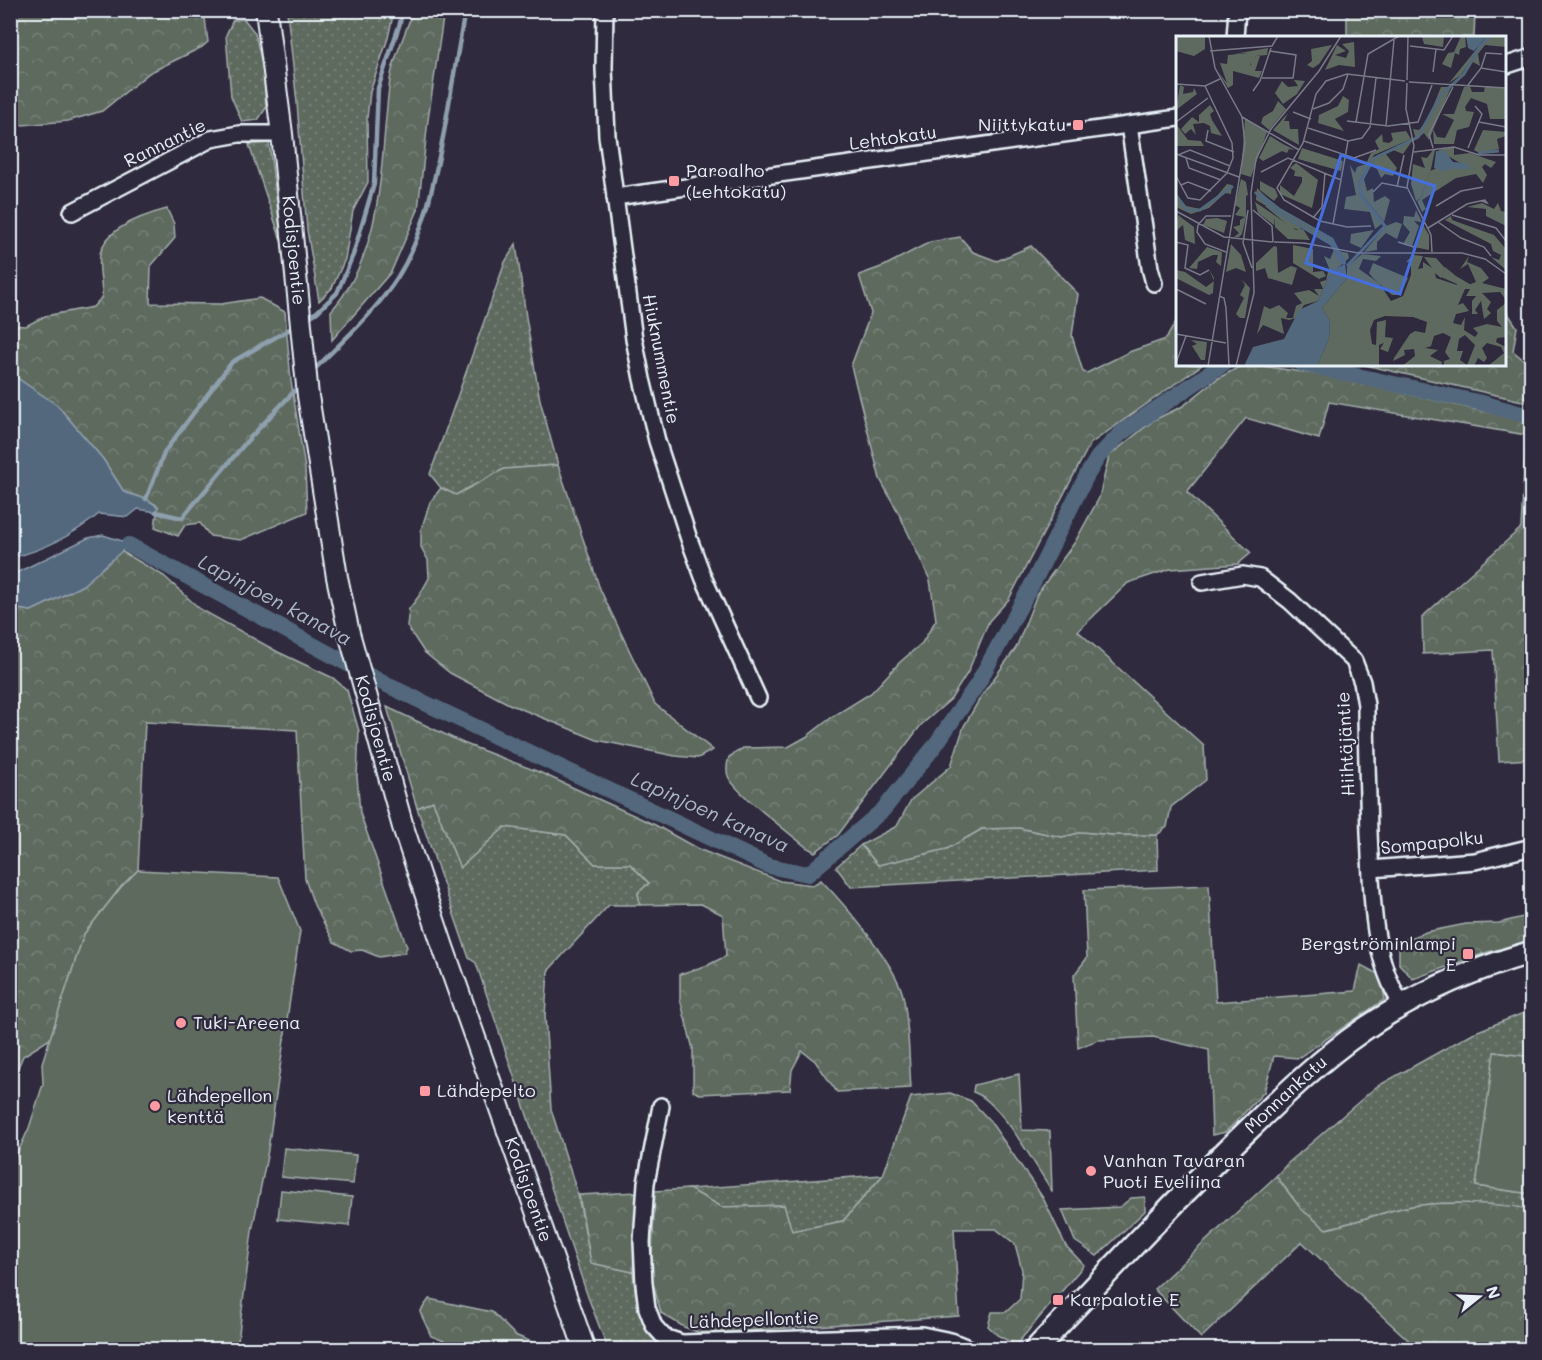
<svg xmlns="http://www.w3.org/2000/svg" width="1542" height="1360" font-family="Mali,sans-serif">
<defs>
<pattern id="grass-dots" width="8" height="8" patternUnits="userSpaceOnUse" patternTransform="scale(1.5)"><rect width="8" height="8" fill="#5e6a5f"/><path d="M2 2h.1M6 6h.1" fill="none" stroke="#758077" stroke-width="1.8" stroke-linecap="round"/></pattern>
<pattern id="forest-crowns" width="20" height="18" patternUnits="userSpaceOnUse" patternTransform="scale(1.5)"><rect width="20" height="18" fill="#5e6a5f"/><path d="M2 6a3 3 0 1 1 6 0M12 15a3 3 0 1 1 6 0" fill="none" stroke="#758077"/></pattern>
</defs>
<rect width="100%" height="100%" fill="#2f2a3d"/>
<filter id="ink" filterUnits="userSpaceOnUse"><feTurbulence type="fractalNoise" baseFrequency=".0167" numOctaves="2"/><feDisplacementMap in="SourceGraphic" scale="12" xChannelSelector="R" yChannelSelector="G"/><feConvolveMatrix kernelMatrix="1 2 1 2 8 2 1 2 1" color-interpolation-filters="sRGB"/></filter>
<g filter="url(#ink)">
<g fill="url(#grass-dots)" stroke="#a3aeac" stroke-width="1.5">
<path d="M 287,11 L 394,11 L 388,38 L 370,92 L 367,118 L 368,182 L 353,211 L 345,259 L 332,288 L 319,301 L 307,230 L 297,103 Z"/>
<path d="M 244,19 L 255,33 L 263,68 L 266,108 L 258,120 L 242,122 L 231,96 L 226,35 L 233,20 Z"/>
<path d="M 269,143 L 282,243 L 249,145 Z"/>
<path d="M 516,244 L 526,317 L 540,400 L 558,465 L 504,469 L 456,495 L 441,488 L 430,474 L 505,262 Z"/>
<path d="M 433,801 L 460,867 L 505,827 L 566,835 L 595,864 L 630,864 L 649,883 L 638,893 L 640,905 L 609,905 L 548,971 L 545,1016 L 551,1109 L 578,1195 L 591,1262 L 633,1272 C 636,1305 638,1316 658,1343 L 648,1349 L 608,1349 L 588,1297 L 476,963 L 469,958 L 417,808 Z"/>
<path d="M 1019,828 L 1062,837 L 1083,832 L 1113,835 L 1157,835 L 1158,870 L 851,887 L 836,867 L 861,845 L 878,865 L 946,849 L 982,829 Z"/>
<path d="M 1531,1010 L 1531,1057 L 1495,1052 L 1476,1186 L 1531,1194 L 1531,1209 C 1495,1203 1433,1200 1398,1209 C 1374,1215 1351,1224 1326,1229 L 1301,1209 L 1276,1176 L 1287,1164 L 1376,1087 L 1473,1033 Z"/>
<path d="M 883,1175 L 843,1221 L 791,1231 L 784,1205 L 722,1207 L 689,1189 Z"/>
</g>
<g fill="url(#forest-crowns)" stroke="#a3aeac" stroke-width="1.5">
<path d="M 11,10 L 204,11 L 208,42 L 202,47 L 149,73 L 102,111 L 68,121 L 11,126 Z"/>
<path d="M 410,11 L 444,11 L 428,120 L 418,210 L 391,272 L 332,340 L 331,311 C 387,248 379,158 390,80 C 393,60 403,39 410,19 Z"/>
<path d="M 1347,11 L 1475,11 L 1474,37 L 1347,37 Z"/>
<path d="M 167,209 L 174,224 L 175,238 L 151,266 L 150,303 L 221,304 L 260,298 L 285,312 L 291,381 L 305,468 L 307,512 L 241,540 L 210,536 L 200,523 L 185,525 L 178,536 L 155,527 L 158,506 L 146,499 L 124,492 L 103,459 L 57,405 L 11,374 L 10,325 L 26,326 L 45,316 L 93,307 L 102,297 C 102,284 98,267 100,254 C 105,228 144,215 167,209 Z"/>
<path d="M 960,237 L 973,252 L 997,261 L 1031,246 L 1078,294 L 1072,336 L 1083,372 L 1087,373 L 1129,352 L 1166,339 L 1177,320 L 1178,364 L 1202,365 L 1090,444 L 1009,599 L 989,621 L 968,672 L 951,699 L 921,725 L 838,835 L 815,852 L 806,847 C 791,834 734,792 728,776 C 726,770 727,763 729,757 L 743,748 L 788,747 L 806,737 L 832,717 L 871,693 L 899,663 L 922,643 L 936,620 L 930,580 L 901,518 L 880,479 L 851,366 L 871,313 L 859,275 L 884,266 L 930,242 Z"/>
<path d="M 1505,309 L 1517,327 L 1513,351 L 1531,366 L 1531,403 L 1365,365 L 1504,364 Z"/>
<path d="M 1250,364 L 1328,376 L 1531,422 L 1531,759 L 1499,761 L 1493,650 L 1423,654 L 1422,617 L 1521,528 L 1526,435 L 1329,402 L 1319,439 L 1246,418 L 1187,492 L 1251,553 L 1238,564 L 1170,569 L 1128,583 L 1078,631 L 1204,746 L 1206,780 L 1171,807 L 1167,827 L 1157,835 L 1113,835 L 1083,832 L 1062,837 L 1019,828 L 982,829 L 947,849 L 878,865 L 861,845 L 897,826 L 911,800 L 951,766 L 964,726 L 982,695 L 1016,648 L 1037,594 L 1075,542 L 1099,498 L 1109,456 L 1154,420 L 1183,406 L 1217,379 L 1239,367 Z"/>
<path d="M 558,465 L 600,589 L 655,704 L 713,750 L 698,758 L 675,756 L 597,740 L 509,704 L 450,673 L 424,652 L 407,626 L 409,609 L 419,596 L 429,578 L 428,560 L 421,547 L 421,530 L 430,502 L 441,488 L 456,495 L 504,469 Z"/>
<path d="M 121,551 L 164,576 L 200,609 L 278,652 L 333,678 L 347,690 L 359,731 L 357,776 L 360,813 L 407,947 L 404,953 L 379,957 L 362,950 L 351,951 L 334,942 L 314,905 L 305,879 L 297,730 L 145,722 L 138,870 L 121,887 L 84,934 L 50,1039 L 23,1056 L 11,1084 L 11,608 L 31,611 L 52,601 L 83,585 Z"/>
<path d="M 387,707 L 463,743 L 539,772 L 655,825 L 698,849 L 780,881 L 813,885 L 821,880 C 845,905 899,967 904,1000 C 909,1029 909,1059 911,1088 L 837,1092 L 815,1061 L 802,1051 L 792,1070 L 790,1090 L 700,1094 L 693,1091 L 693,1049 L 680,999 L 680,974 L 708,965 L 726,956 L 723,915 L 701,904 L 640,905 L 638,893 L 649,883 L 630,864 L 595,864 L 566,835 L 505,827 L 460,868 L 433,801 L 417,808 Z"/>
<path d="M 1209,885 L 1216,1002 L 1355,991 L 1361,965 L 1380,975 L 1385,999 L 1298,1058 L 1274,1056 L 1264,1092 L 1226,1132 L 1212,1135 L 1209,1050 L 1153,1037 L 1098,1040 L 1078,1048 L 1074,975 L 1087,958 L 1084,890 Z"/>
<path d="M 1531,915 L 1531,942 L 1488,952 L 1413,979 L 1399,964 L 1399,942 L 1426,932 L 1466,924 L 1499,923 Z"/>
<path d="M 1019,1074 L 1022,1130 L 1050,1131 L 1052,1191 C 1036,1167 1000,1100 973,1092 L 974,1085 Z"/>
<path d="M 950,1093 L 971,1101 L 990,1121 L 1043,1198 L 1066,1246 L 1084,1265 L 1016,1345 L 997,1335 L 988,1326 L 992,1312 L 1006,1312 L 1020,1299 L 1022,1270 L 1015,1244 L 996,1229 L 954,1229 L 959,1316 L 703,1334 L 684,1327 L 661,1313 L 651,1276 L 655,1191 L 689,1189 L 722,1207 L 784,1205 L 792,1231 L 843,1221 L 883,1175 L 911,1097 Z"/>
<path d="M 1276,1176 L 1301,1209 L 1326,1229 C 1351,1224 1374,1215 1398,1209 C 1433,1200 1495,1203 1531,1209 L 1531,1349 L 1418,1349 L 1302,1242 L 1201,1338 L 1154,1289 Z"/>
<path d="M 638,1192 L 633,1272 L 591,1263 L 579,1195 Z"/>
<path d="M 1145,1197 L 1145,1211 L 1097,1256 L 1075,1241 L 1062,1210 L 1120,1207 L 1131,1198 Z"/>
<path d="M 429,1299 L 492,1312 L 515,1335 L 534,1343 L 540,1349 L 451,1349 L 450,1343 L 431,1336 L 420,1312 Z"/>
<path d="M 927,1341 L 958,1350 L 731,1350 L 746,1347 Z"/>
</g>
<g fill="#5e6a5f" stroke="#a3aeac" stroke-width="1.5">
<path d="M 138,870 L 278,877 L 300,931 L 267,1156 L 252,1231 L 237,1349 L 11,1349 L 11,1167 L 29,1128 L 43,1084 L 42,1063 L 84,934 L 121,887 Z"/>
<path d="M 1494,1052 L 1531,1057 L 1531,1194 L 1476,1186 Z"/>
<path d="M 284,1148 L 356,1155 L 353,1184 L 281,1177 Z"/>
<path d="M 281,1190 L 352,1197 L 349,1226 L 278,1219 Z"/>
</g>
<g fill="#52687d" stroke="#8e9fae" stroke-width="1.5">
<path d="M 11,374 L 57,405 L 103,459 L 124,492 L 146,499 L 158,507 L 156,512 L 138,509 L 128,517 L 99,514 C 72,536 44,550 11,558 Z"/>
<path d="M 103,535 L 122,541 L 129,545 L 83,585 L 52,601 L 31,611 L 11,608 L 11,573 L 18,572 L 88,538 Z"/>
</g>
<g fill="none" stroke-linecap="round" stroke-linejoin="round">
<g stroke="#8e9fae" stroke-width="4.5">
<path d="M 306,319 L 317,312 L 337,293 L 353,255 L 374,184 L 378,88 L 400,23 L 402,10"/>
<path d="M 312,372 C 341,342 374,314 397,278 C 425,234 434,182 444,132 C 451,91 458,51 465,10"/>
<path d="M 146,499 L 165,451 L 232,362 L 297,325"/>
<path d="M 156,512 L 182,518 L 247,441 L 300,385"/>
</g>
<g stroke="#52687d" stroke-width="16">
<path d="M 1302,364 L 1482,403 L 1532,417"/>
<path d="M 129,545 L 385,684 L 769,866 L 808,874 L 883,810 L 934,747 L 978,683 L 1036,577 L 1087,475 L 1098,457 L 1121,433 L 1223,364"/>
</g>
<defs>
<g id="minor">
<path d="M 605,10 L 604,68 L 607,136 L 634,339 L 642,379 L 657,441 L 689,539 L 704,579 L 758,698"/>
<path d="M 1235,38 L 1237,10"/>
<path d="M 1504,66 L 1532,57"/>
<path d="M 1129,125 L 1150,268 L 1154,283"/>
<path d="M 615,197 L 1178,118"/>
<path d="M 72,212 L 211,139 L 239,134 L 282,134"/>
<path d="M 1202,582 L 1243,575 L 1260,578 L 1290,601 L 1354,661 L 1362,682 L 1366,705 C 1366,747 1368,790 1369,833 C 1372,890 1370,955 1402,1005"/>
<path d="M 1371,869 L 1475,861 L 1532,847"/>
<path d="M 661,1106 L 646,1183 L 642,1242 L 644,1284 L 647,1308 L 654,1326 L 664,1337 L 682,1343 L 922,1335 L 951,1341 L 973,1350"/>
</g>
<g id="tertiary">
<path id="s1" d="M 266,10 L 282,134 L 308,396 L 337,577 L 349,633 L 403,827 L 443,947 L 585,1350"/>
</g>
<g id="secondary">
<path id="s2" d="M 1035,1350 C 1105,1276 1174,1201 1247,1131 C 1284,1095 1321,1059 1363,1030 C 1413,995 1473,969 1532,952"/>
</g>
</defs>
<use href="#minor" stroke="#e8f1f8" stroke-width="20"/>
<use href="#tertiary" stroke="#e8f1f8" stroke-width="24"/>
<use href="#secondary" stroke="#e8f1f8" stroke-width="26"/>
<use href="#minor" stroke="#2f2a3d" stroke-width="15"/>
<use href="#tertiary" stroke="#2f2a3d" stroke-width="20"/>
<use href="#secondary" stroke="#2f2a3d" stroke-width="21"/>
</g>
</g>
<g fill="#ff9aa2" stroke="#2f2a3d" stroke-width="2">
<rect x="1072" y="119" width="12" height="12" rx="3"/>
<rect x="668" y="175" width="12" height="12" rx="3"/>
<rect x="1462" y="948" width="12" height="12" rx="3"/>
<circle cx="181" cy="1023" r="6"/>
<rect x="419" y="1085" width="12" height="12" rx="3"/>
<circle cx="155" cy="1106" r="6"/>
<circle cx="1091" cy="1171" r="6"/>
<rect x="1052" y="1294" width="12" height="12" rx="3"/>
</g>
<g text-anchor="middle" stroke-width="4.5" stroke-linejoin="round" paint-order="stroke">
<g font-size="18" fill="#e8f1f8" stroke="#2f2a3d" text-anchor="start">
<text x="1066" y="131" text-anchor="end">Niittykatu</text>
<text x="686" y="177">Paroalho<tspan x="686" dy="21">(Lehtokatu)</tspan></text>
<text x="1456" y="950" text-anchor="end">Bergströminlampi<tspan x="1456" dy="21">E</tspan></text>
<text x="193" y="1029">Tuki-Areena</text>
<text x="437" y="1097">Lähdepelto</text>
<text x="167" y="1102">Lähdepellon<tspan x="167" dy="21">kenttä</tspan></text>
<text x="1103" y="1167">Vanhan Tavaran<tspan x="1103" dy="21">Puoti Eveliina</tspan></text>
<text x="1070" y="1306">Karpalotie E</text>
</g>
<g font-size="18" fill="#e8f1f8" stroke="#2f2a3d">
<text transform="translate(893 138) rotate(-8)" y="6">Lehtokatu</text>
<text transform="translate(165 143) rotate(-26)" y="6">Rannantie</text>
<text dy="6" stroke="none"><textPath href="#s1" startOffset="242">Kodisjoentie</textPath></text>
<text transform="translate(661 359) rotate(79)" y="6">Hiuknummentie</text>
<text dy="6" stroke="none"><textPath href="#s1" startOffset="728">Kodisjoentie</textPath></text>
<text transform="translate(1346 744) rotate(-93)" y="6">Hiihtäjäntie</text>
<text transform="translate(1432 843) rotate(-6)" y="6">Sompapolku</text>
<text dy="6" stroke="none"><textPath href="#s2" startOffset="358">Monnankatu</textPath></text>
<text dy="6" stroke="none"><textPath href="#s1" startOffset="1214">Kodisjoentie</textPath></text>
<text transform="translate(754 1320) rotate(-2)" y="6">Lähdepellontie</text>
</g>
<g font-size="20" font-style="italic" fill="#acbac7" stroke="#2f2a3d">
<text transform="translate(275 600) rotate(28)" y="7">Lapinjoen kanava</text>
<text transform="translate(710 812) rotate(24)" y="7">Lapinjoen kanava</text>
</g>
</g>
<g transform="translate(1176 36)">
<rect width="330" height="330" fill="#2f2a3d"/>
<path d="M 285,0 L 289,0 L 290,11 L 284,13 L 283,19 L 279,17 L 275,32 L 266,28 L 272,17 L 278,16 ZM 92,12 L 91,19 L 80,20 L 76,30 L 70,17 L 58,18 ZM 102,65 L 110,73 L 93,94 L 85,87 L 87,81 L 97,75 ZM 69,82 L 91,96 L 75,141 L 65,138 ZM 257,114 L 259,114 L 255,133 L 245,162 L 240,165 L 235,148 L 237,128 L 249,132 L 245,121 L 251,122 Z" fill="#5e6a5f"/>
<path d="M 268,0 L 267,11 L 248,8 L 246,1 ZM 311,0 L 330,0 L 330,11 L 309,9 L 302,18 L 304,30 L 297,26 L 290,37 L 296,23 L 285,39 L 273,47 ZM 178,6 L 179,31 L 163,29 L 149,34 L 161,9 L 170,15 L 159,19 L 170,22 L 173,15 L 166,8 ZM 156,9 L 143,28 L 137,32 L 131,29 L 136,25 L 135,13 ZM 73,17 L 75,30 L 80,20 L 84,20 L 79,35 L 86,35 L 83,42 L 57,35 L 57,49 L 52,52 L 42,36 L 51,47 L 44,27 L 51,28 L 52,19 ZM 118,44 L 129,45 L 121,58 L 107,68 L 99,57 L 106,45 L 112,51 L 122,50 ZM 4,49 L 8,51 L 7,58 L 17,56 L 18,52 L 21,58 L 0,74 ZM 294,50 L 296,56 L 308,56 L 309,50 L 330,52 L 330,83 L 314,83 L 311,68 L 295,62 L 289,71 L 290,75 L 298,76 L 293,91 L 281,94 L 278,108 L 258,108 L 257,93 L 261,101 L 269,102 L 278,84 L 266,78 L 278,78 L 288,51 ZM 265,51 L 275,51 L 253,104 L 248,97 L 240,104 L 237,93 L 243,94 L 252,83 ZM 167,60 L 173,64 L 172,76 L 159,83 L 168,95 L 142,87 L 143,79 L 162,70 ZM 34,69 L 38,75 L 34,78 L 36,84 L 46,100 L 35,97 L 34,90 L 28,87 L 17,88 L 20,99 L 15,93 L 9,98 L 5,93 L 16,81 L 23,86 L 23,79 ZM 112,77 L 108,85 L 113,85 L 114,93 L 122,93 L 123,109 L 97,94 ZM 0,88 L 12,104 L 25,105 L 28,110 L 0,110 ZM 307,94 L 330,96 L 330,100 L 321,103 L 323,113 L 303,117 L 298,114 ZM 230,95 L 235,103 L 198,119 L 182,148 L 185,161 L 207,187 L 199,193 L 194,176 L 168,173 L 170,161 L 180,159 L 174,129 L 179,137 L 181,131 L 190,128 L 195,117 L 203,113 L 199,105 L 206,98 L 207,106 L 213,107 L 217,104 L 215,97 ZM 94,100 L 107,108 L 119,114 L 113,113 L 111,117 L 106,115 L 87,125 L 83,122 ZM 236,105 L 227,118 L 217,114 L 209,117 L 221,132 L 217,140 L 209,138 L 205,142 L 201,133 L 195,130 L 188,143 L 191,155 L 197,152 L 198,166 L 209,160 L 214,164 L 208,186 L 187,160 L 183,148 L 201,119 ZM 278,111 L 278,119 L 294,117 L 320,126 L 315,132 L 309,128 L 306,131 L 311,139 L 307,147 L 300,138 L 280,142 L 246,164 L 250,173 L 246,176 L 241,165 L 245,162 L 254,135 L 261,132 L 294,133 L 262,114 ZM 126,112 L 167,125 L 165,135 L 122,123 ZM 120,127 L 142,144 L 136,172 L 104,158 L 104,149 L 118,160 L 126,146 L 126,141 L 118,140 L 119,135 L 114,132 ZM 65,143 L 70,146 L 72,159 L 70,160 L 70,181 L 66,198 L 63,201 L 58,201 L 63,197 L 57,191 L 64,189 L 64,184 L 69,181 L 59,179 L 64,172 L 59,169 ZM 84,145 L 99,153 L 102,160 L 98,165 L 84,154 ZM 51,148 L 56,149 L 55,158 L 49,157 L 33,172 L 15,178 L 0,171 L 0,157 L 10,170 L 24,173 L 36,166 ZM 81,152 L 102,173 L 154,202 L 161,211 L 80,164 ZM 79,166 L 120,194 L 127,193 L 134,204 L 112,203 L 99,191 L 98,181 L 98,189 L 82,177 ZM 306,167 L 318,173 L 322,167 L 325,175 L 330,176 L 330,190 L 310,180 L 310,173 L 291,171 ZM 240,174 L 246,186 L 238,185 L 243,190 L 236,210 L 227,208 L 234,196 L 227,188 L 228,180 L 238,181 ZM 2,179 L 18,191 L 19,208 L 9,204 L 7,189 L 0,195 ZM 275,180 L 276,184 L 318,199 L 330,213 L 330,234 L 315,221 L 323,224 L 325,219 L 317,215 L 315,208 L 269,184 ZM 41,182 L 51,185 L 48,197 L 27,189 L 30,183 ZM 220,186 L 226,188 L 221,203 L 210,197 L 201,206 L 201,214 L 188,216 L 210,190 ZM 247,189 L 253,199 L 253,214 L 238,211 ZM 198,194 L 185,212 L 174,207 L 175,198 ZM 55,208 L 65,219 L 70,236 L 60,232 L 50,236 ZM 117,209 L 137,213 L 137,236 L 147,235 L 150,240 L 143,243 L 117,227 ZM 98,210 L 101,211 L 102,237 L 115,230 L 121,232 L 116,249 L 92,242 L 89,232 L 80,235 L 80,227 ZM 31,211 L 46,216 L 45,230 L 40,226 L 42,219 L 37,219 L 22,226 L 21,233 L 13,232 ZM 158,214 L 172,217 L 173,222 L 153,240 L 142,265 L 128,269 L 120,282 L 113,284 L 105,282 L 108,298 L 87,289 L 81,298 L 88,270 L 94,273 L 103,269 L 112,277 L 110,282 L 117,282 L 120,270 L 126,267 L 118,257 L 133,254 L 143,260 L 138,253 L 147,253 L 144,246 L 150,244 L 153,232 L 148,220 L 154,223 ZM 186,218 L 205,220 L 200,225 L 187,223 L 183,233 L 203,247 L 215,265 L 227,260 L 235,239 L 235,226 L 230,226 L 237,219 L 247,220 L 242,233 L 247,232 L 247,226 L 256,232 L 248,221 L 260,222 L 269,232 L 265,242 L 259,237 L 260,242 L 287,251 L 300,246 L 292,228 L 284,233 L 293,220 L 291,226 L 305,232 L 313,242 L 306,247 L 330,253 L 330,264 L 324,256 L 306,257 L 315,266 L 311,273 L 315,277 L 308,283 L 305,265 L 299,274 L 302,278 L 296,278 L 296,265 L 300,260 L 290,260 L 294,253 L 289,253 L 282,269 L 287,267 L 293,275 L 280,278 L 277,287 L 285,289 L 289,281 L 288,294 L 299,301 L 302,297 L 297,292 L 311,288 L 326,291 L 321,285 L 321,274 L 330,267 L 330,301 L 321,302 L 320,306 L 330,311 L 330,330 L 312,330 L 328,317 L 325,311 L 311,307 L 306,312 L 311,322 L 308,326 L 302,322 L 298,330 L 268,330 L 268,325 L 274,323 L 269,316 L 275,301 L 267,297 L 258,300 L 255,310 L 249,312 L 262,314 L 254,320 L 266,326 L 265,330 L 226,330 L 239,320 L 238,313 L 228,314 L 229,319 L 217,325 L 218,322 L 234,298 L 239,295 L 249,297 L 251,286 L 237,281 L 209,280 L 198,284 L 194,294 L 196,308 L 200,309 L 201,286 L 210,284 L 209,301 L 217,302 L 212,316 L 204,313 L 208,307 L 203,309 L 203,330 L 141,330 L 153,302 L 154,285 L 146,272 L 171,242 L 171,231 ZM 289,299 L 299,309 L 291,329 L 284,324 L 287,315 L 281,315 L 283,303 ZM 33,233 L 38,242 L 37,257 L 33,259 L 0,242 L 0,234 L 9,236 L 30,251 L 38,245 ZM 66,244 L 74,252 L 69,282 L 64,282 L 60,278 L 68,262 L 64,259 L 69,249 ZM 15,304 L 31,306 L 29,324 L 25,324 L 16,310 L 21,308 Z" fill="#5e6a5f" fill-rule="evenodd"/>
<path d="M 95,169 L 124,191 L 126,195 L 114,191 L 89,170 Z" fill="#5e6a5f"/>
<path d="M 0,0 L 29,0 L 29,13 L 18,20 L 0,15 ZM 197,227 L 232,242 L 224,259 L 216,259 L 197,242 L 193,237 ZM 269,231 L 280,240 L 297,250 L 279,252 L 281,248 L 265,241 Z" fill="#5e6a5f"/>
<path d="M 290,0 L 311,0 L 298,15 L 292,12 ZM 260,115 L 269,115 L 277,126 L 290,127 L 295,133 L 272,133 L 269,136 L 258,132 ZM 169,228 L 171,242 L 146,272 L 154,285 L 153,302 L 141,330 L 68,330 L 77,311 L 108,303 L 123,274 L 142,265 L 155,235 Z" fill="#52687d"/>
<path fill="none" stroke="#52687d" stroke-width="3" d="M 302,117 L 323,115M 79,156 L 99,175 L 155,208 L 168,228M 84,158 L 103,173 L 156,203 L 169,228M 0,160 L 11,174 L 24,174 L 57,150M 171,230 L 209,190 L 186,161 L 183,149 L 197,123 L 242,101 L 265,59 L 288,38 L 304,10 L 315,0"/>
<path fill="none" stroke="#797a88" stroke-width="1.5" d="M 234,10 L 268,14 L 277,0M 34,15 L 96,10 L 102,0M 305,32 L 310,17 L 326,18M 257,36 L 260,13M 86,42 L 117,42 L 120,19 L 94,15M 231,44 L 232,0M 233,46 L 330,52M 231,47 L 230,73 L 238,110 L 231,151 L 255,199 L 256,216M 0,48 L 29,50 L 44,43M 292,49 L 305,32 L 330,36M 77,55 L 84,45 L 95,12M 137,73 L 153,67 L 167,53 L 172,38M 117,76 L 135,83M 66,81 L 123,114M 171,85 L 212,90 L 242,86 L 256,49M 0,86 L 32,62M 180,86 L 192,18 L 223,0M 303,86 L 330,91M 210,90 L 218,4M 132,92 L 172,105 L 186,102 L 194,91 L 200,42M 32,94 L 30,105 L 58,116M 128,105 L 178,122 L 200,114M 257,112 L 253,98 L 277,51M 292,112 L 306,78 L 299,70M 238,116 L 278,111 L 303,119 L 330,119M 0,118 L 63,141M 2,119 L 14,114 L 54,130M 10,122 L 13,132 L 45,144M 85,136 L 112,122 L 165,144M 0,140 L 12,162 L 24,164 L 51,137 L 57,122 L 56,107 L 29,50M 5,149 L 12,146 L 35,155M 221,151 L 228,119M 197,156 L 206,147 L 231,152M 260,170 L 285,155 L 307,151M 72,174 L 67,207 L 76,232M 77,174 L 96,190 L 97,206M 0,175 L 48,201 L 97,206M 276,179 L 320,192 L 330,205M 137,182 L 146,171 L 149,137M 262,186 L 285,202 L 308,211 L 315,220M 157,188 L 172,105M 22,189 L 21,196 L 29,208 L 50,216M 22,189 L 30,180 L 55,180M 195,190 L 171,191 L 144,185 L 108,164 L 101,152 L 127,107 L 140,58 L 150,45 L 171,38 L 229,45M 252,192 L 291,168 L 295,167 L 304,165 L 309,164 L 311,167 L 306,165M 0,206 L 12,209 L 9,232 L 24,239 L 33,234M 98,206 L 128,207 L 182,217 L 286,217 L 309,223 L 330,238M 222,206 L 238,211 L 248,187M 0,253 L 30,268M 43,260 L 48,262 L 50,272 L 53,330M 0,298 L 50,307M 0,327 L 10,300M 32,330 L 69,108 L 66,81 L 39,32 L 33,0M 60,330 L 78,257 L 75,157 L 80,123 L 95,93 L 143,35 L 165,0"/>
<path fill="#466fde" fill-opacity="0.15" stroke="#466fde" stroke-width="3" d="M 165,119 L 259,150 L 224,258 L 130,227 Z"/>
<rect width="330" height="330" fill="none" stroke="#e8f1f8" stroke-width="3"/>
</g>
<rect width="1542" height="1360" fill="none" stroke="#2f2a3d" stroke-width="36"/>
<rect x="18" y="18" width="1506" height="1324" fill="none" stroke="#e8f1f8" stroke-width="2" filter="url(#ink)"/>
<g transform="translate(1479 1297) rotate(72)" stroke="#2f2a3d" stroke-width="4.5" paint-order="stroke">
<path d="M0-4.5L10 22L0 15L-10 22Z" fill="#e8f1f8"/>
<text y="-9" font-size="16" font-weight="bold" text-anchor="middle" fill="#e8f1f8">N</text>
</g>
</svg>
